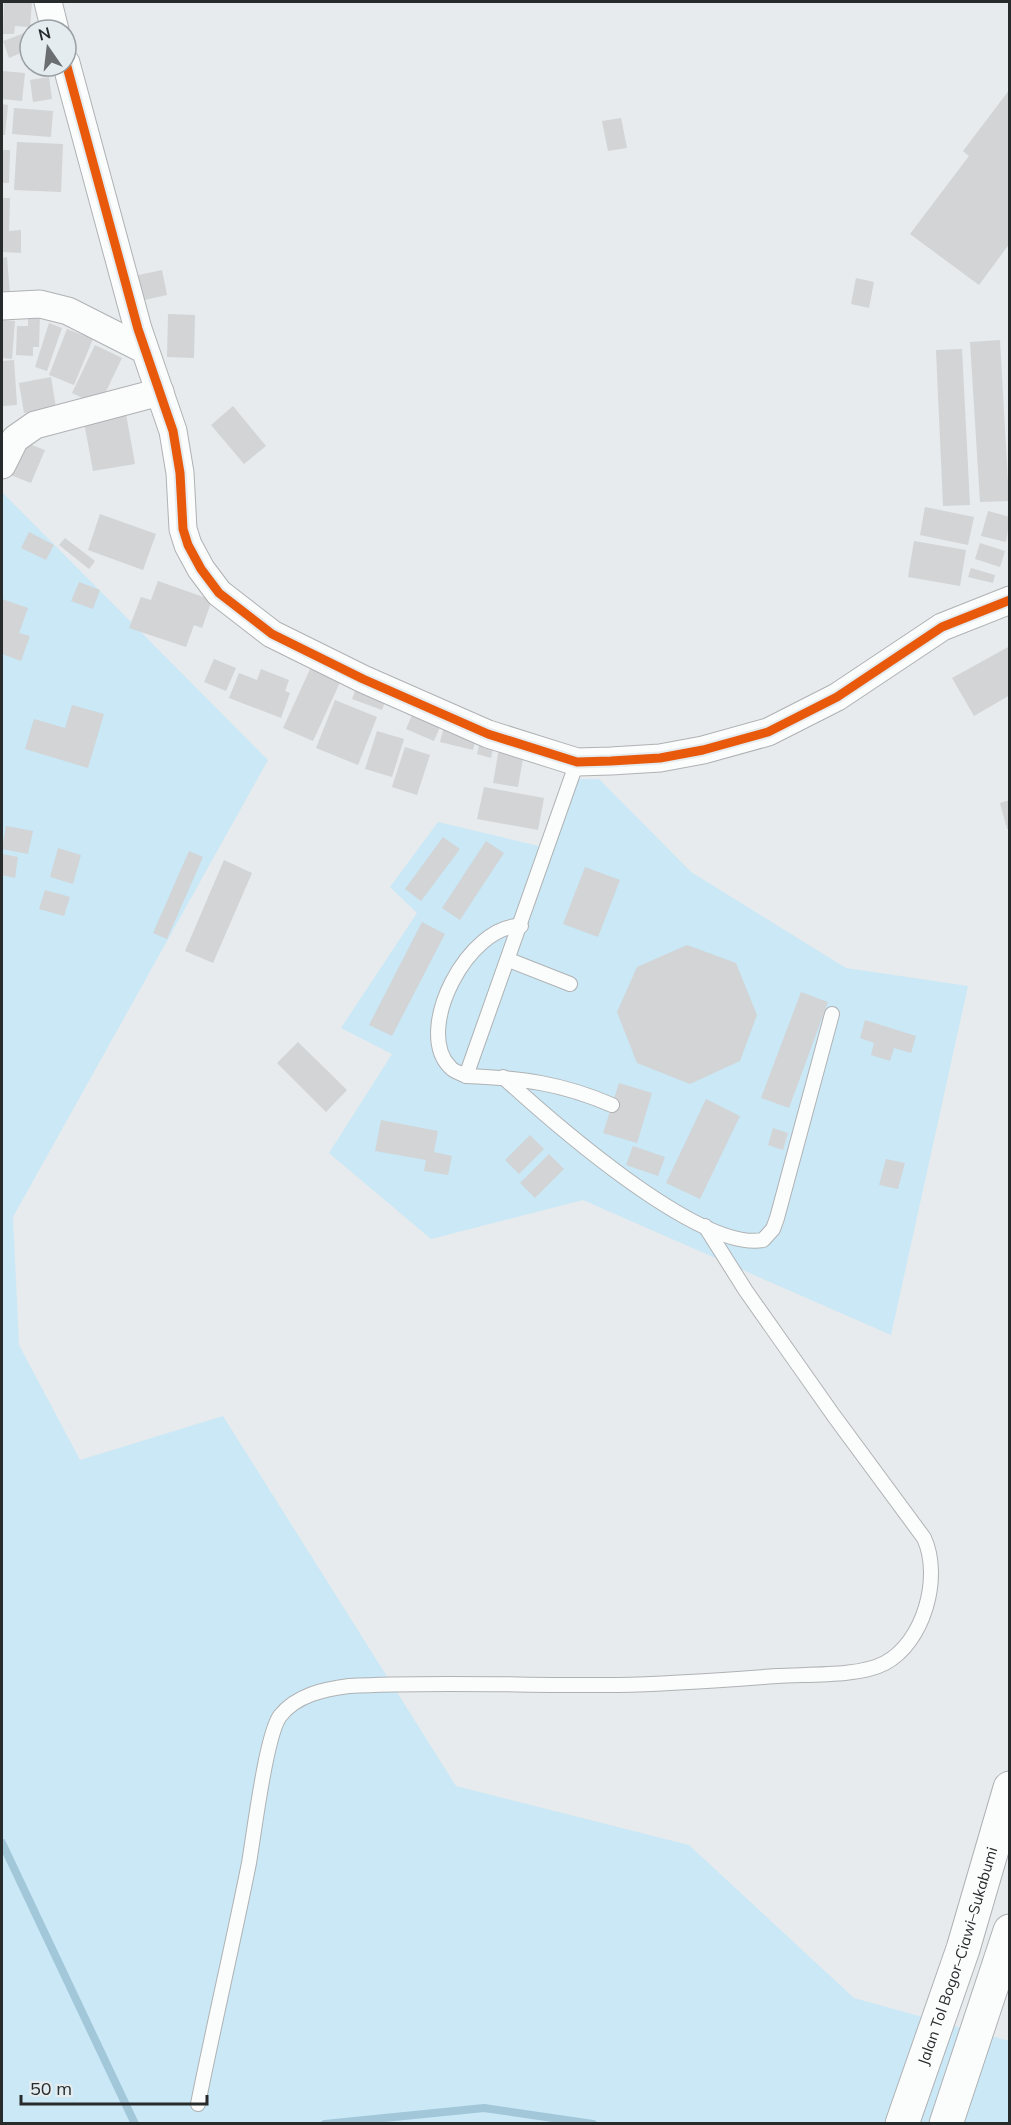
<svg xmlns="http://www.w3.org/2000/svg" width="1011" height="2125" font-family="Mulish,sans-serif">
<rect width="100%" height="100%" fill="#e7ebed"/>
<g fill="#cae8f6">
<path d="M 2,492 L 268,760 L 13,1217 L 19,1345 L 80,1460 L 223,1416 L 456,1786 L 689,1845 L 854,1998 L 1009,2041 L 1010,2123 L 2,2124 Z"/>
<path d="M 565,779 L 599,779 L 691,872 L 846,968 L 968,986 L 891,1335 L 583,1200 L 431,1239 L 329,1153 L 392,1054 L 341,1028 L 417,913 L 390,887 L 438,822 L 539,846 Z"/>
</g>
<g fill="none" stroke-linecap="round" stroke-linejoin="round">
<g stroke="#a1c7d9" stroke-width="8">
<path d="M 2,1843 L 135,2124"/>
<path d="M 325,2124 L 484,2108 L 593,2124"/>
</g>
</g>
<g fill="#d2d4d6">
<path d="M 4,2 L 32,2 L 30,27 L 15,26 L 14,34 L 3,34 Z"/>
<path d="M 30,31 L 30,49 L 9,58 L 3,41 Z"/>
<path d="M 2,71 L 25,73 L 22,101 L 2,99 Z"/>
<path d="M 49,77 L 52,99 L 33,102 L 30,80 Z"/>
<path d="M 1010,89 L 1010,243 L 979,285 L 910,234 L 969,156 L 963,151 Z"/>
<path d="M 2,104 L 8,105 L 5,135 L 2,135 Z"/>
<path d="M 14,108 L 53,111 L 51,137 L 12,134 Z"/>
<path d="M 621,118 L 627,148 L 608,151 L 602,121 Z"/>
<path d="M 17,142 L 63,144 L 61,192 L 14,190 Z"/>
<path d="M 2,150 L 10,150 L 9,183 L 2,183 Z"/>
<path d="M 2,198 L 10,198 L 9,231 L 21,230 L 21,253 L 2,252 Z"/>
<path d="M 7,257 L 10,294 L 2,295 L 2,258 Z"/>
<path d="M 162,270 L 167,295 L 131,303 L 125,278 Z"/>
<path d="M 856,278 L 874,282 L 869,308 L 851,304 Z"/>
<path d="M 28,312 L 40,313 L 39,347 L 33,347 L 33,356 L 16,355 L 17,326 L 28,326 Z"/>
<path d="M 168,314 L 195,315 L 194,358 L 167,357 Z"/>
<path d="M 2,320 L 15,321 L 12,359 L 2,358 Z"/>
<path d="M 49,323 L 62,328 L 47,371 L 35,367 Z"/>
<path d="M 67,329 L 93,339 L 74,385 L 49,375 Z"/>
<path d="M 1000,340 L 1009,501 L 980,502 L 970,342 Z"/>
<path d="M 95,345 L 122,358 L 99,406 L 72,393 Z"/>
<path d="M 962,349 L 970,505 L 943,506 L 936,350 Z"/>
<path d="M 14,360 L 17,405 L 2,406 L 2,361 Z"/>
<path d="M 51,377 L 56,408 L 24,413 L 19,383 Z"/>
<path d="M 233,406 L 266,446 L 244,464 L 211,425 Z"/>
<path d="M 126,414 L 135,464 L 93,471 L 84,422 Z"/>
<path d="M 21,441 L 45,450 L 31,483 L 8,474 Z"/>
<path d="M 925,507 L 974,517 L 968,545 L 920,535 Z"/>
<path d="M 988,511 L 1010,517 L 1006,542 L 981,536 Z"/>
<path d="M 100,514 L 156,534 L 143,570 L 88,550 Z"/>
<path d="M 29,532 L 54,545 L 46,560 L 21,548 Z"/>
<path d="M 65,538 L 95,561 L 89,569 L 59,545 Z"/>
<path d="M 914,541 L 966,550 L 960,586 L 908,577 Z"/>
<path d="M 980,543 L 1005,551 L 1000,567 L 975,559 Z"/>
<path d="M 971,568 L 995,575 L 993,583 L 968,577 Z"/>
<path d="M 158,581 L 212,600 L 202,628 L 194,625 L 186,647 L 129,628 L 141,597 L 151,600 Z"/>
<path d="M 79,582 L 100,590 L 93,609 L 71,601 Z"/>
<path d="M 2,599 L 28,608 L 19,633 L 30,636 L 21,661 L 2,654 Z"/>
<path d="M 1010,646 L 1010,695 L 974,716 L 952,678 Z"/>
<path d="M 214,659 L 236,668 L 226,691 L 204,682 Z"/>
<path d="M 312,665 L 342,678 L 313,741 L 283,728 Z"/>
<path d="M 261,669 L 289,680 L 285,691 L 290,693 L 281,718 L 229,698 L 239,673 L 257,680 Z"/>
<path d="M 358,683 L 388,694 L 382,710 L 352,699 Z"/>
<path d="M 335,700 L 377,717 L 358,765 L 316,748 Z"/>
<path d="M 72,705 L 104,714 L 88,768 L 25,749 L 34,719 L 65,728 Z"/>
<path d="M 414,711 L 442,722 L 434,741 L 406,729 Z"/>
<path d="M 445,723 L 478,731 L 473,750 L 440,742 Z"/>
<path d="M 377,731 L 404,739 L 392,777 L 365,769 Z"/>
<path d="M 481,737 L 495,740 L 491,758 L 477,754 Z"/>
<path d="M 500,743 L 525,747 L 518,787 L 493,783 Z"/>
<path d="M 405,747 L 430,755 L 417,795 L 392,787 Z"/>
<path d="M 484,787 L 544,798 L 538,830 L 477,819 Z"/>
<path d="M 1010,800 L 1010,829 L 1007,829 L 1000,803 Z"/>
<path d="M 6,826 L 33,831 L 28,854 L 2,849 Z"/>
<path d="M 443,837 L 460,849 L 421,901 L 405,889 Z"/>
<path d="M 486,841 L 504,853 L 460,920 L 442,908 Z"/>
<path d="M 58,848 L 81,855 L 73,884 L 50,877 Z"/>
<path d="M 189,851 L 203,857 L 167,939 L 153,933 Z"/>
<path d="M 2,854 L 18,857 L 15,878 L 2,875 Z"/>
<path d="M 224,860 L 252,873 L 213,963 L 185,951 Z"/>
<path d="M 585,867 L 620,880 L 598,937 L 563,924 Z"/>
<path d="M 45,890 L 70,897 L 64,916 L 39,909 Z"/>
<path d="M 422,922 L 445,934 L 392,1036 L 369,1025 Z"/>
<path d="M 687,945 L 736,963 L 757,1015 L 740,1061 L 690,1084 L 637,1063 L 617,1012 L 637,967 Z"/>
<path d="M 801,992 L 828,1002 L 789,1108 L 761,1098 Z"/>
<path d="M 865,1020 L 916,1036 L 911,1053 L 894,1048 L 890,1061 L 871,1055 L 874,1043 L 860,1038 Z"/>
<path d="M 298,1042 L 347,1090 L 326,1112 L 277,1063 Z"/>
<path d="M 619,1083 L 652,1093 L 637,1143 L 603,1133 Z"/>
<path d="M 706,1099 L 740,1116 L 700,1199 L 666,1183 Z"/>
<path d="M 381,1120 L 438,1131 L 434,1152 L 452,1156 L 448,1175 L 424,1171 L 426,1160 L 375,1151 Z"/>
<path d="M 773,1128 L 788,1133 L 783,1150 L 768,1145 Z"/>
<path d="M 530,1135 L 544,1149 L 519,1174 L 505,1160 Z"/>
<path d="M 633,1146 L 665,1157 L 658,1176 L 626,1165 Z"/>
<path d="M 549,1154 L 564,1169 L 535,1198 L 520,1183 Z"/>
<path d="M 886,1159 L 905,1163 L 898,1189 L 879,1185 Z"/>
</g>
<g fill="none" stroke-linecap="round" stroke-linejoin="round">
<defs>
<g id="service">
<path d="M 577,762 L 466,1076 C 521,1078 561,1083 612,1105"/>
<path d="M 509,960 L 570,984"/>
<path d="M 466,1076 C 461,1073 454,1072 450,1067 C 413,1030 469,924 521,926"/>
<path d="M 503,1077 C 550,1120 699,1252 763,1240 L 773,1229 L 777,1218 L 832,1014"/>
<path d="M 198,2104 C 214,2024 233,1943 249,1863 C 254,1834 266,1735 280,1716 C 296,1695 325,1689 349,1686 C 439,1681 529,1686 618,1685 C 671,1684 724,1680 777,1676 C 807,1674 859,1677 885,1663 C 924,1642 942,1577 924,1538 L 834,1416 L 746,1291 L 705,1226"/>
</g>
<g id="minor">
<path d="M 48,2 L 55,30"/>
<path d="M 66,63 L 138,329 L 173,431 L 180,473 L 183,529 L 188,545 L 201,569 L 219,593 L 272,634 L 363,679 L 488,734 L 577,762 L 611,761 L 660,758 L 703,750 L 768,732 L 837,697 L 942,627 L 1010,600"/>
<path d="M 2,306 L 40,304 L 68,311 L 143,349"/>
<path d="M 2,465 L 15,439 L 35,425 L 160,392"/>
</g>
<g id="motorway">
<path id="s1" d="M 902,2124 L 963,1949 L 1010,1788"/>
<path d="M 946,2124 L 1010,1931"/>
</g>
</defs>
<use href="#service" stroke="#afb2b4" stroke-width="16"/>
<use href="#minor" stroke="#afb2b4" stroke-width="29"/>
<use href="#motorway" stroke="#afb2b4" stroke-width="35"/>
<use href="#service" stroke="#fbfcfc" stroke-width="14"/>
<use href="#minor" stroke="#fbfcfc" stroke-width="27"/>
<use href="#motorway" stroke="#fbfcfc" stroke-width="33"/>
<defs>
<path id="cycleway" d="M 66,63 L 138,329 L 173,431 L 180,473 L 183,529 L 188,545 L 201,569 L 219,593 L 272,634 L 363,679 L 488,734 L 577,762 L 611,761 L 660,758 L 703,750 L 768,732 L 837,697 L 942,627 L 1010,600"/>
</defs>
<use href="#cycleway" stroke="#e4ecf0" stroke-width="13"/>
<use href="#cycleway" stroke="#e8590c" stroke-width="9"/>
</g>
<g text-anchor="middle" stroke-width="5" stroke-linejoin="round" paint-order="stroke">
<g font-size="15" fill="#282b2c" stroke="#e4ecf0">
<text dy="5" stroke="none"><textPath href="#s1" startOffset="177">Jalan Tol Bogor–Ciawi–Sukabumi</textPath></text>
</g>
</g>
<rect width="1011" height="2125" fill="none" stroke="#282b2c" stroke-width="6"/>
<g transform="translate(48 48) rotate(346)"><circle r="28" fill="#e4ecf0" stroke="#999fa2" stroke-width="1.5"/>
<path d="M0-4.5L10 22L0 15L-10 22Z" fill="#6b6e70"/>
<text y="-9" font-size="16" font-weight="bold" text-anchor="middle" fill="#282b2c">N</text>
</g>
<path d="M21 2095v9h186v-9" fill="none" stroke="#282b2c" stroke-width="3"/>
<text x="30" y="2095" font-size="18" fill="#282b2c" stroke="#e4ecf0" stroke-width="4.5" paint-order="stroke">50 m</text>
</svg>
